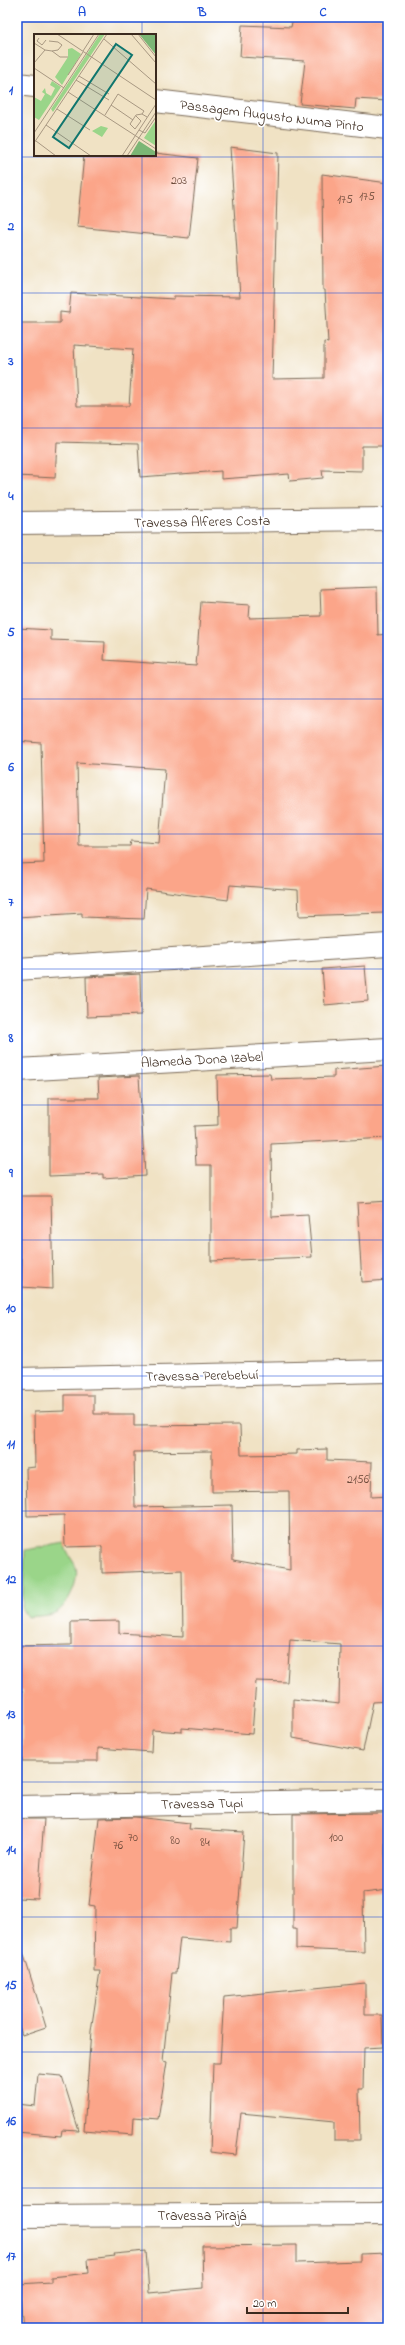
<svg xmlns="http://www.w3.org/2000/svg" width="405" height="2345" font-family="'Indie Flower',sans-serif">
<rect width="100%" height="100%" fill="#fff"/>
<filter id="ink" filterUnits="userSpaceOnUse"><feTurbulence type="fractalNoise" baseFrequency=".025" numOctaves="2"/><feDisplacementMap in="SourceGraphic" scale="8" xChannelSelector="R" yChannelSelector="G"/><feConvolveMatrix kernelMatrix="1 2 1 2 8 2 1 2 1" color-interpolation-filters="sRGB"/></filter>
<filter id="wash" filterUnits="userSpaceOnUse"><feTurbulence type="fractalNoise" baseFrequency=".012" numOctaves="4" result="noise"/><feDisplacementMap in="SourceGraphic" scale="16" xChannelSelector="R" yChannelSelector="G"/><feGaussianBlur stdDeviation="0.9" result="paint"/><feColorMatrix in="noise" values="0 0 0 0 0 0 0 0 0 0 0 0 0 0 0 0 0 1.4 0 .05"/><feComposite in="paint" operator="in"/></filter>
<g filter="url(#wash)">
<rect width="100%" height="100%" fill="#f0e2c4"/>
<path fill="#9ad589" stroke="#6a8054" d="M 65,1543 C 65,1552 71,1557 75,1565 C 81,1577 69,1604 57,1612 C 51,1616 35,1616 27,1617 L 22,1609 L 25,1550 Z"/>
<g id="blocks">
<g fill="#fba589" fill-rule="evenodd">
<path d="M 293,17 L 388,17 L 388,101 L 356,99 L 355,109 L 300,104 L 305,61 L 240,57 L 242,25 L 291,27 Z"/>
<path d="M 230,147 L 278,153 L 272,379 L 324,378 L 324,342 L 328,343 L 325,290 L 323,290 L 322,174 L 388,183 L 388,446 L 362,446 L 362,471 L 322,470 L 323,478 L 290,481 L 289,474 L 221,479 L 221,471 L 140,477 L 138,444 L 57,442 L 55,478 L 17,476 L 17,323 L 60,323 L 60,312 L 69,313 L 71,293 L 174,299 L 174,296 L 240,297 ZM 74,345 L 133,349 L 129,406 L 77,406 Z"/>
<path d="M 155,153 L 198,158 L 189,238 L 77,227 L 84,155 L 155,155 Z"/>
<path d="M 377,587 L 378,635 L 388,634 L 388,911 L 384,911 L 384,913 L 299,916 L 298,890 L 230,885 L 228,900 L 146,889 L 144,919 L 82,917 L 82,913 L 17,917 L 17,864 L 44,863 L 41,743 L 17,741 L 17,628 L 51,630 L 51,640 L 105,642 L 104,660 L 196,666 L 201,602 L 250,605 L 249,618 L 321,616 L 320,589 ZM 77,763 L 165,769 L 159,843 L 131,841 L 130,846 L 79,846 Z"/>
<path d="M 365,966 L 368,1001 L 325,1005 L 322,969 Z"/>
<path d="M 140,974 L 141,1015 L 87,1017 L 86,977 Z"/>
<path d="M 387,1066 L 388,1138 L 271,1144 L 272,1217 L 308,1215 L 312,1257 L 211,1261 L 211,1165 L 196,1165 L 194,1126 L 218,1125 L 217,1075 L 270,1074 L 271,1079 L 334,1077 L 334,1070 Z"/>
<path d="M 139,1076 L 145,1175 L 103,1178 L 103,1174 L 49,1176 L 49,1098 L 99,1098 L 98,1078 Z"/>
<path d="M 17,1196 L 51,1196 L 53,1289 L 21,1287 L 22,1259 L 17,1259 Z"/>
<path d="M 388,1201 L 388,1280 L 362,1282 L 357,1203 Z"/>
<path d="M 65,1395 L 94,1395 L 94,1414 L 134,1414 L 134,1426 L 240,1425 L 241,1455 L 297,1454 L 297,1450 L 327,1449 L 327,1460 L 372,1462 L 371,1497 L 388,1496 L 388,1701 L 373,1702 L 363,1751 L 293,1738 L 293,1699 L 339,1704 L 340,1644 L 290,1640 L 287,1682 L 256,1681 L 252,1734 L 182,1728 L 182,1732 L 152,1730 L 151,1752 L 98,1748 L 98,1761 L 22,1761 L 22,1690 L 17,1690 L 17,1646 L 71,1645 L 71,1622 L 119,1621 L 119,1633 L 183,1637 L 182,1570 L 102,1573 L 102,1546 L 65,1547 L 64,1515 L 27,1516 L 26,1468 L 35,1467 L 34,1412 L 65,1411 ZM 212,1451 L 212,1492 L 289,1491 L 290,1570 L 233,1560 L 232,1505 L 135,1507 L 134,1452 Z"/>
<path d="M 386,1813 L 385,1853 L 388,1890 L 363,1893 L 364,1952 L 296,1949 L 296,1929 L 293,1929 L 293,1814 Z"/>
<path d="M 135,1817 L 190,1823 L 189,1829 L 244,1832 L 237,1928 L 230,1928 L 230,1942 L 180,1938 L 176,1973 L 172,1973 L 163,2061 L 167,2062 L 158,2119 L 134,2117 L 133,2135 L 84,2131 L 91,2031 L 100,1971 L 94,1971 L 95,1906 L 89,1905 L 99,1818 Z"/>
<path d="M 17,1819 L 44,1819 L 38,1899 L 17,1898 Z"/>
<path d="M 23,1952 L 46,2027 L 22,2035 L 17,2020 L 17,1953 Z"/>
<path d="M 365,1983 L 365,2015 L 382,2015 L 383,2047 L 364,2048 L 363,2089 L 359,2089 L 360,2140 L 334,2140 L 334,2122 L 241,2113 L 236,2155 L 210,2152 L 213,2063 L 220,2063 L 224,1997 Z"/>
<path d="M 38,2074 L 62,2076 L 79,2131 L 62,2130 L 61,2136 L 17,2132 L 17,2104 L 35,2106 Z"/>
<path d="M 297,2245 L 297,2263 L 360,2261 L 360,2254 L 388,2253 L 388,2324 L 298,2328 L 23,2328 L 19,2284 L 51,2282 L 51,2277 L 89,2273 L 88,2259 L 115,2256 L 114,2254 L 146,2251 L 149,2293 L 203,2288 L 202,2246 Z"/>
</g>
</g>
</g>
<g filter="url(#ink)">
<use href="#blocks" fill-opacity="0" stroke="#7a6a58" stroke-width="1"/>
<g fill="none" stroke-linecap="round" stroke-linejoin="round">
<defs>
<g id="minor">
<path d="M 17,84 L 35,86"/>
<path d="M 155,101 L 388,128"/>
<path d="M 17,523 L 388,519"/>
<path d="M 17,969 L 388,945"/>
<path d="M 17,1070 L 388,1049"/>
<path d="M 17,1379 L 388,1371"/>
<path d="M 17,1807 L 388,1800"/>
<path d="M 17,2216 L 388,2214"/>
</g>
</defs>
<use href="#minor" stroke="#7a6a58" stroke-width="24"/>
<use href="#minor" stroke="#fff" stroke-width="22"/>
</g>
</g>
<path fill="none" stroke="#1d4ed8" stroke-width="1" stroke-opacity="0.55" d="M 142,17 L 142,35M 263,17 L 263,2328M 142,155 L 142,2328M 17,157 L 388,157M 17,293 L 388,293M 17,428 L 388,428M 17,563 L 388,563M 17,699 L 388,699M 17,834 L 388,834M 17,969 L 388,969M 17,1105 L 388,1105M 17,1240 L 388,1240M 17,1376 L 388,1376M 17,1511 L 388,1511M 17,1646 L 388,1646M 17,1782 L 388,1782M 17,1917 L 388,1917M 17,2052 L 388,2052M 17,2188 L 388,2188"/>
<g text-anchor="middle" stroke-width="3.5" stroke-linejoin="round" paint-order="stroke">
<g font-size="12" fill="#6b4939">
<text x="179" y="184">203</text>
<text x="367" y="200">175</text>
<text x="345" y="203">175</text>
<text x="358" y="1483">2156</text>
<text x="133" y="1841">70</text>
<text x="336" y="1841">100</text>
<text x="175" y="1844">80</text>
<text x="205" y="1846">84</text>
<text x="118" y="1849">76</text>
</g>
<g font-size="14" fill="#3b2a1e" stroke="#fff">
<text transform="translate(272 115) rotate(7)" y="5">Passagem Augusto Numa Pinto</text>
<text transform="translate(202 521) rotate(-1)" y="5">Travessa Alferes Costa</text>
<text transform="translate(202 1059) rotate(-3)" y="5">Alameda Dona Izabel</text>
<text transform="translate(202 1375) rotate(-1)" y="5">Travessa Perebebuí</text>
<text transform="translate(202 1803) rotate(-1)" y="5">Travessa Tupi</text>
<text x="202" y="2220">Travessa Pirajá</text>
</g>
</g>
<g transform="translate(34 34)">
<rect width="122" height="122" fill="#f0e2c4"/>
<path d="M 66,0 L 71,0 L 19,78 L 17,75 ZM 38,14 L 47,20 L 28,51 L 21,43 L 34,23 L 34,15 ZM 18,47 L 27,53 L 5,86 L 0,83 L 0,63 L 7,67 L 11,60 L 8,58 L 11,54 L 12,59 L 17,62 L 21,54 L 16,51 ZM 122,86 L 122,112 L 110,104 ZM 67,92 L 74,94 L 68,103 L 58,97 Z" fill="#9ad589"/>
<path d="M 105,0 L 122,0 L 122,21 ZM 105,107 L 122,118 L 122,122 L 96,122 Z" fill="#7bb675"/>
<path fill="none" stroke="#a89882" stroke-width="1" d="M 23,0 L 122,66M 97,0 L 122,29M 104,0 L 122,23M 5,4 L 3,7 L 8,11 L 12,6M 70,5 L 122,50M 15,7 L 24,8 L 28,11 L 24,16 L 18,17M 0,9 L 11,16 L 0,29M 11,16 L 18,17 L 26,23 L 34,23M 49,17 L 60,0M 0,34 L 30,54M 34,41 L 49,18M 45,42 L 75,60M 42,46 L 75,66M 34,58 L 122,115M 77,71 L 99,86M 23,75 L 56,96M 71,81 L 84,60 L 110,77 L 108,80M 102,82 L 107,87 L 101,95 L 96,90 L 102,81 L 108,80 L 113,83M 12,91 L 57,122M 105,96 L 111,99 L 122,83M 0,99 L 65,0M 2,107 L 22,122M 0,109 L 73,0M 88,122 L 122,70M 93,122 L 122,78"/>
<path fill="#0f766e" fill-opacity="0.15" stroke="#0f766e" stroke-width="2" d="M 82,10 L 98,21 L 35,114 L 19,103 Z"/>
<rect width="122" height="122" fill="none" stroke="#3b2a1e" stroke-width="2"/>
</g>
<rect width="405" height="2345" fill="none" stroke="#fff" stroke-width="44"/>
<path d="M247 2307v6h101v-6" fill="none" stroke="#3b2a1e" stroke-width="2"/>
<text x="253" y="2307" font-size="12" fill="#3b2a1e" stroke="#ffffff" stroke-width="3" paint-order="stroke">20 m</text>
<rect x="22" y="22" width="361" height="2301" fill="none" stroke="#1d4ed8" stroke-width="1.5"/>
<g font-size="13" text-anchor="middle" font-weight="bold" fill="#1d4ed8">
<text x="82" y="16">A</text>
<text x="202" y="16">B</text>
<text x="323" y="16">C</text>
<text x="11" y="94">1</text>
<text x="11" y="230">2</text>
<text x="11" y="365">3</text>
<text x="11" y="500">4</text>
<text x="11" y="636">5</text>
<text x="11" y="771">6</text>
<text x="11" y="906">7</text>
<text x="11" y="1042">8</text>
<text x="11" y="1177">9</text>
<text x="11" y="1312">10</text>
<text x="11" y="1448">11</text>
<text x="11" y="1583">12</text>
<text x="11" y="1718">13</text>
<text x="11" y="1854">14</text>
<text x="11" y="1989">15</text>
<text x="11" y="2125">16</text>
<text x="11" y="2260">17</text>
</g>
</svg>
